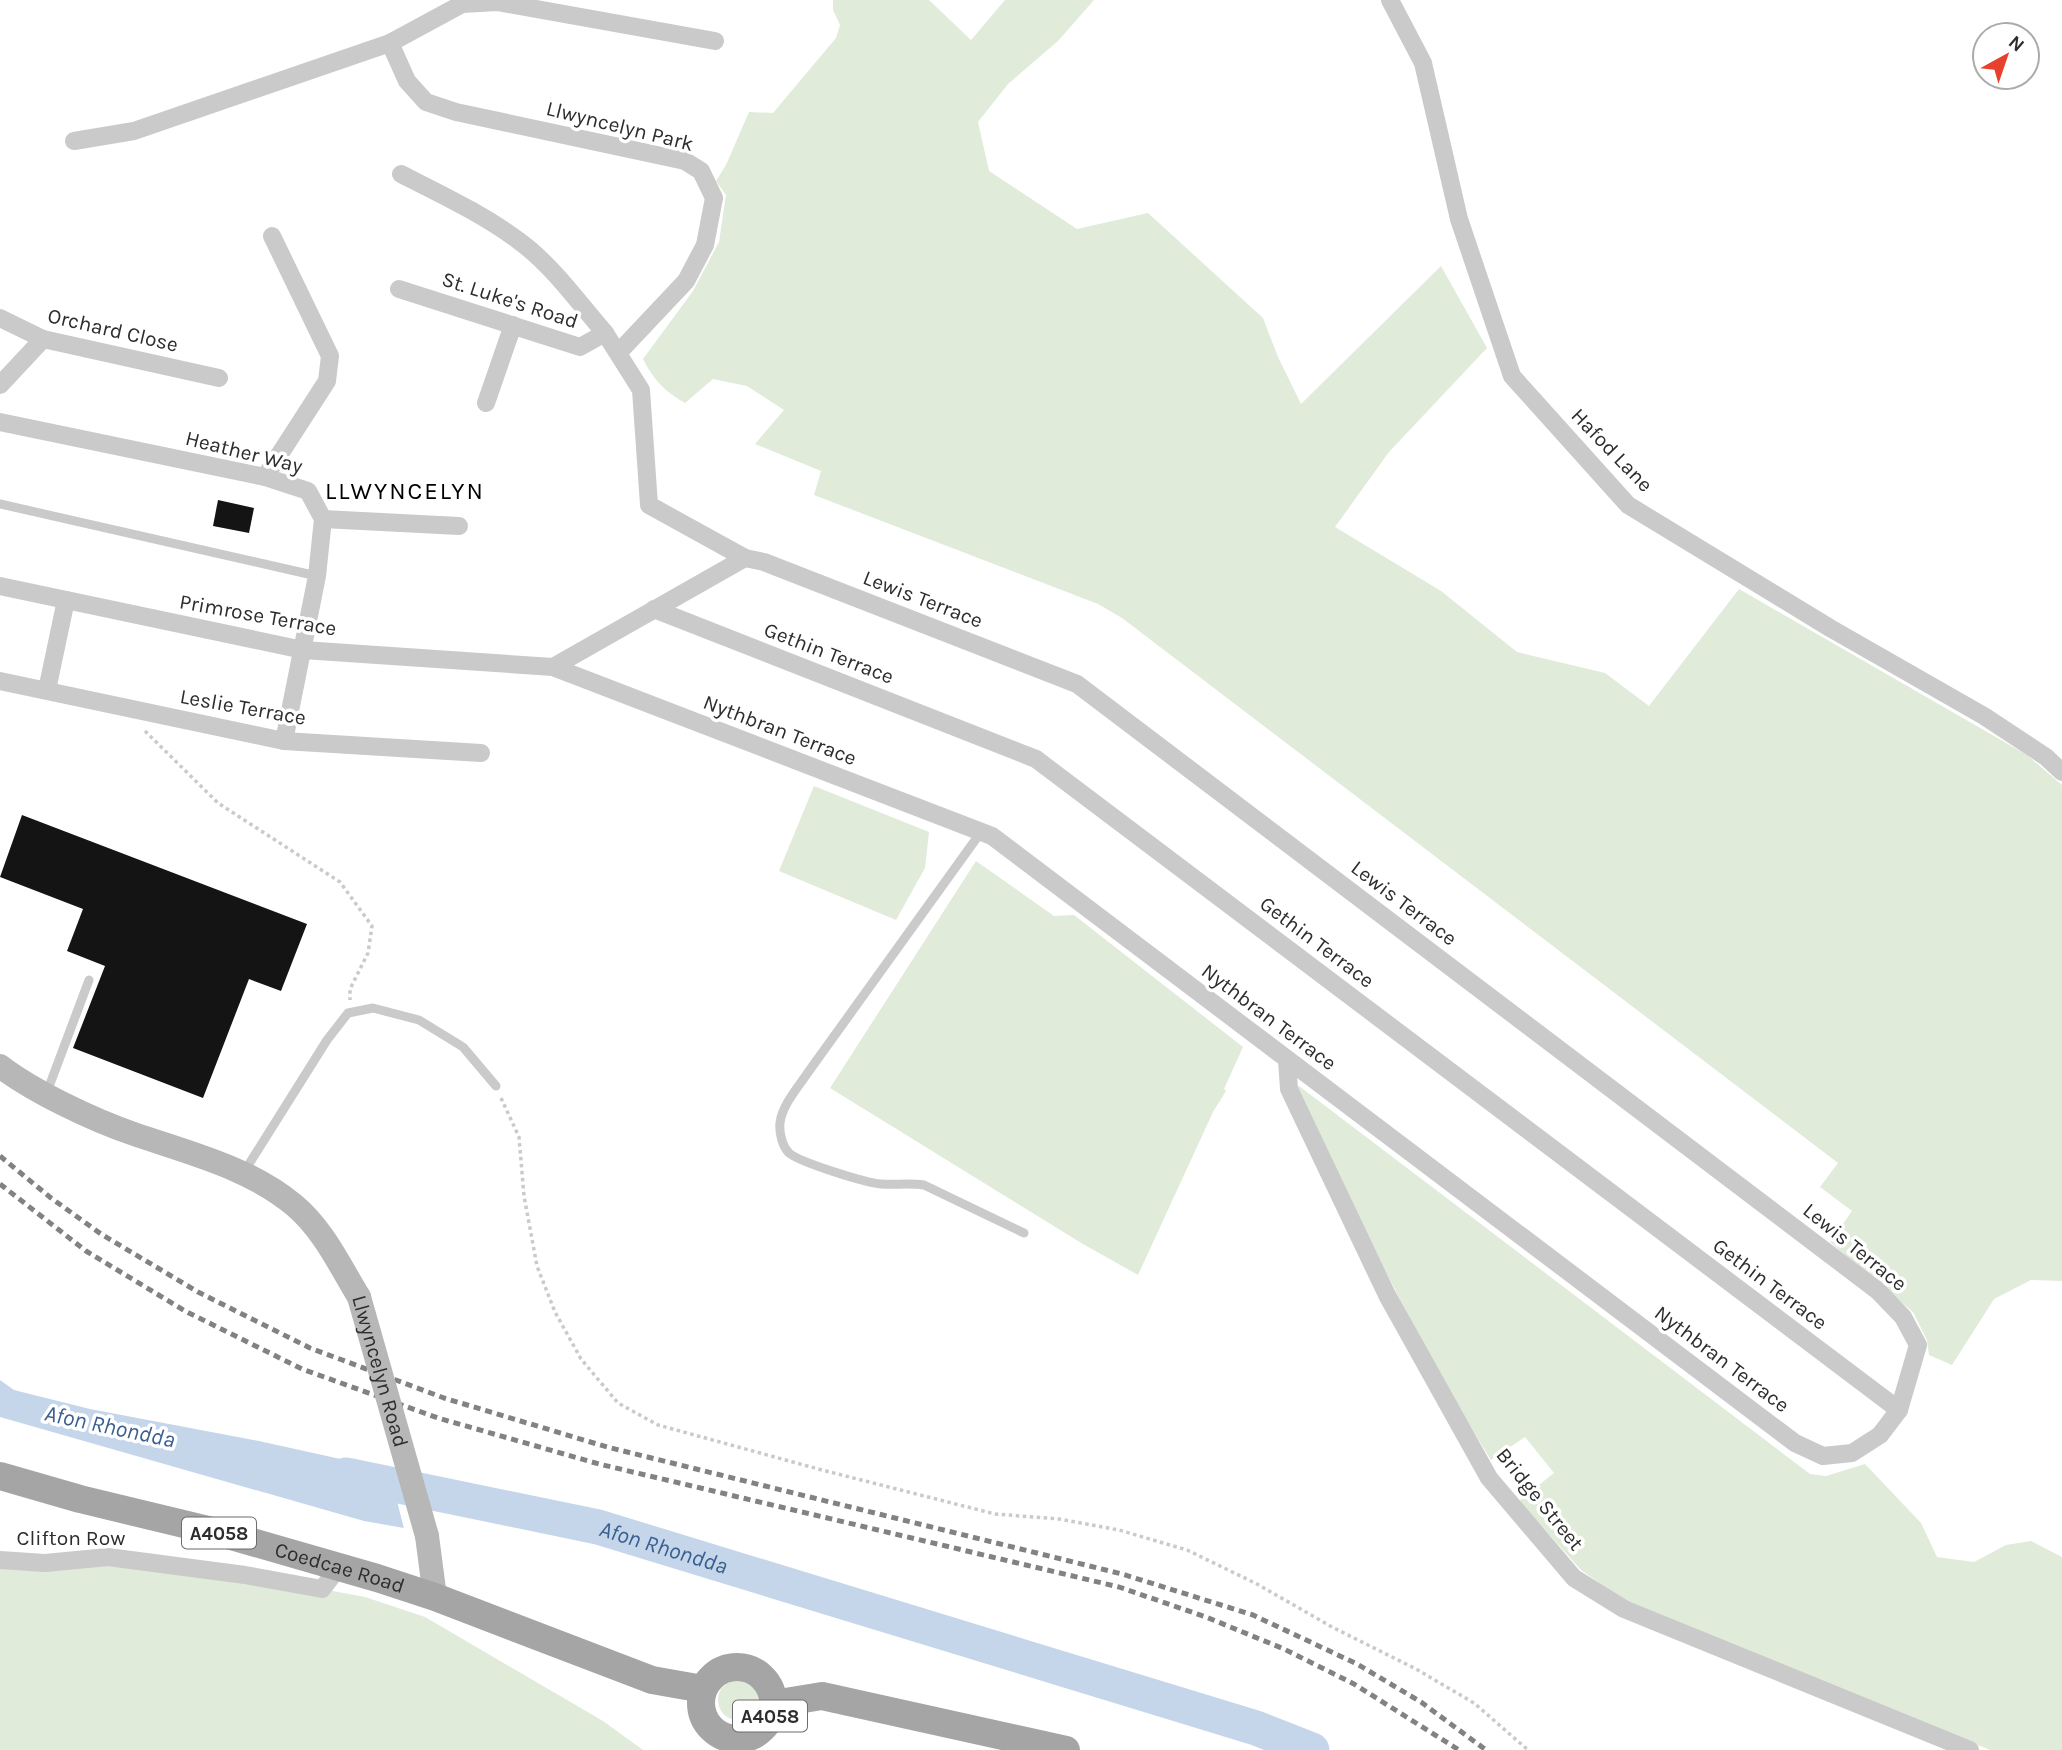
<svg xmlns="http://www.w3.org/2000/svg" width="2062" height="1750" font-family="Karla,sans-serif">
<rect width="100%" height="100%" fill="#fff"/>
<g fill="#e0ebda">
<path d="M 833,0 L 929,0 L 971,40 L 1005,0 L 1094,0 L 1058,41 L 1008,84 L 978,122 L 989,171 L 1077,229 L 1148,213 L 1263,318 L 1278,357 L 1301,404 L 1441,266 L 1487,348 L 1389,452 L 1335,527 L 1441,591 L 1517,652 L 1605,673 L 1649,706 L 1739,589 L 2027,755 L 2062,785 L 2062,1281 L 2031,1280 L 1994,1299 L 1952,1365 L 1929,1355 L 1927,1340 L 1913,1312 L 1830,1242 L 1852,1211 L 1820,1187 L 1838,1163 L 1122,618 L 1098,604 L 814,495 L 821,471 L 755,444 L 784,410 L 747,386 L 713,379 L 685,403 C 665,392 653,379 643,359 L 693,291 L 719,242 L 726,195 L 716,181 L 726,165 L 749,112 L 773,113 L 836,38 L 840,25 L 833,10 Z"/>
<path d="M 814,786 L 929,832 L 925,868 L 896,920 L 779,871 Z"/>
<path d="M 976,861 L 1054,916 L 1074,915 L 1243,1047 L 1224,1089 L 1226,1091 L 1213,1112 L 1138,1275 L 1083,1244 L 830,1088 Z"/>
<path d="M 1299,1086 L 1810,1474 L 1826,1476 L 1865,1464 L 1921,1523 L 1937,1557 L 1974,1562 L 2006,1545 L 2031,1541 L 2062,1557 L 2062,1750 L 1990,1750 L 1631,1605 L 1581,1570 L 1519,1501 L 1554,1473 L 1525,1437 L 1491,1460 C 1416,1341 1357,1214 1297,1087 Z"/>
<path d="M 108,1557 L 322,1589 L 365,1597 L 425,1617 L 603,1721 L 643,1750 L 0,1750 L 0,1560 Z"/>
<circle cx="738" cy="1700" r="20"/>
</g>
<path fill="#c5d6eb" d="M 0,1380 L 14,1390 L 90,1409 L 259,1441 L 390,1470 L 404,1528 L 364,1521 L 0,1417 Z"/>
<path fill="#fff" d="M 388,1466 L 393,1469 L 408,1528 L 405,1532 Z"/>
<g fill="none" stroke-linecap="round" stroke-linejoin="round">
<path stroke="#c5d6eb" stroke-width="35" id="s1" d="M 346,1475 L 598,1527 L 1256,1728 L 1312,1750"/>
</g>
<g fill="#141414">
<path d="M 218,500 L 254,508 L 249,533 L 213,526 Z"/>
<path d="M 22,815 L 307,924 L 281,991 L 249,979 L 203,1098 L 73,1048 L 105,966 L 67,951 L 83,909 L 0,877 Z"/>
</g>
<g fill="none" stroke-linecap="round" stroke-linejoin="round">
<g stroke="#cacaca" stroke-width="3.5" stroke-dasharray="3.5 3.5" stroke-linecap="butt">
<path d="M 145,731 L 218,803 L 340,882 L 372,926 L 368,953 L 350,989 L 350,1000"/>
<path d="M 501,1098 L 519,1137 L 524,1196 L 537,1266 L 555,1312 L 581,1359 L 618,1403 L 658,1425 L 822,1470 L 995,1514 L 1059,1519 L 1119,1530 L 1187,1550 L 1257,1584 L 1332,1627 L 1416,1669 L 1474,1703 L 1528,1750"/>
</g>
<g stroke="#cacaca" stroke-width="9">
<path d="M 0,504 L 317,576"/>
<path d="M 981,832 L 809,1071 C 799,1086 782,1105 780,1123 C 779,1132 782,1146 789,1153 C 799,1162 866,1183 881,1184 C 895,1185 909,1183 924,1185 L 1024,1233"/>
<path d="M 47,1092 L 89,980"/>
<path d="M 244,1172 L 327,1040 L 348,1013 L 373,1008 L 419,1020 L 463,1047 L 496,1086"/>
</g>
<g stroke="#cacaca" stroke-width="18">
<path d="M 1390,0 L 1423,63 L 1459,219 L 1512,376 L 1628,505 L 1830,628 L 1984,716 L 2046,757 L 2062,772"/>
<path d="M 390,43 L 407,81 L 426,102 L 456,112 L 685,161 L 701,171 L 714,198 L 705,245 L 686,281 L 619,352"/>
<path d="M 74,141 L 134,131 L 390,43 L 462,4 L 497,2 L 715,41"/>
<path d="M 401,174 C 442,195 483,214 519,241 C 552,265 578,302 605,333"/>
<path d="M 0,318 L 43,339 L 219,378"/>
<path d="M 0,385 L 43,339"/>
<path d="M 486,403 L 513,325"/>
<path d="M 0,422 L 265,477 L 308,491 L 323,519 L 317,576 L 284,741"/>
<path d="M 265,477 L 327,381 L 330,356 L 272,236"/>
<path d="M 323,519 L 459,526"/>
<path d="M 0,586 L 303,650 L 553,667 L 992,836 L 1795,1443 L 1823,1456 L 1852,1453 L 1880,1435 L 1899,1410 L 1918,1345 L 1903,1317 L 1878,1291 L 1077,684 L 764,562 L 745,558 L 649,505 L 641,390 L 605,333 L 580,347 L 399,289"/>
<path d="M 654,609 L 1036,759 L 1899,1410"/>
<path d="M 553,667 L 745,558"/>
<path d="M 0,681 L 284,741 L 481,753"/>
<path d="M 47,690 L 66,600"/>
<path d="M 1287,1060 L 1289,1089 L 1387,1295 L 1489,1478 L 1574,1578 L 1624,1609 L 1970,1750"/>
<path d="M 0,1560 L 45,1563 L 108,1557 L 245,1575 L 322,1589 L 339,1567"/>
<path d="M 742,1739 L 744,1750"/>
</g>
<g stroke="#b7b7b7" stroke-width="24">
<path d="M 0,1066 C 34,1092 93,1120 134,1134 C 189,1153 248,1167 294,1205 C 323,1229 340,1266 359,1297"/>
<path d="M 427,1536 L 435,1597"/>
</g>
<g stroke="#a5a5a5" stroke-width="28">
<path id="s2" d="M 0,1476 L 80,1499 L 221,1533 L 377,1578 L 435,1597 L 652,1680 L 703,1689"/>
<circle cx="737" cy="1703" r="36"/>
<path d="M 773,1704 L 822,1696 L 1066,1750"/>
</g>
<g stroke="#828282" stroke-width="5" stroke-dasharray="7 5" stroke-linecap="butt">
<path d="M 0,1156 L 51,1198 L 101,1234 L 198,1292 L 310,1348 L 444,1398 L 607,1447 L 1122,1574 L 1253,1615 L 1357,1664 L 1421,1702 L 1486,1750"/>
<path d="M 0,1184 L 86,1251 L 185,1311 L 302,1369 L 438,1418 L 599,1464 L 1119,1587 L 1206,1617 L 1284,1649 L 1354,1684 L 1459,1750"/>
</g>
<path stroke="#b7b7b7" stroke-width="24" id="s3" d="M 359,1297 L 427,1536"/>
</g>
<g text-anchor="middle" stroke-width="7" stroke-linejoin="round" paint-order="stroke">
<g fill="#fff" stroke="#6c6c6c" stroke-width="2">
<rect x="182" y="1517.5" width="74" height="31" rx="5"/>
<rect x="733" y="1700.5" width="74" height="31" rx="5"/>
</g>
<g font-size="19" font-weight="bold" fill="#2d2d2d">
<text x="219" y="1540">A4058</text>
<text x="770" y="1723">A4058</text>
</g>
<g font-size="21" fill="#2d2d2d" stroke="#fff">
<text transform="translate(620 126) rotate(14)" y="7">Llwyncelyn Park</text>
<text transform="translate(510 300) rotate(18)" y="7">St. Luke's Road</text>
<text transform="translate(113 330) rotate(13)" y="7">Orchard Close</text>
<text transform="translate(1612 450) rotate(46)" y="7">Hafod Lane</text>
<text transform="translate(244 452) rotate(14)" y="7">Heather Way</text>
<text transform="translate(923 599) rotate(21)" y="7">Lewis Terrace</text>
<text transform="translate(258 615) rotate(10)" y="7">Primrose Terrace</text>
<text transform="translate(829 653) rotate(21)" y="7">Gethin Terrace</text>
<text transform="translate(243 707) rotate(10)" y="7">Leslie Terrace</text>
<text transform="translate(780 730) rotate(21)" y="7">Nythbran Terrace</text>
<text transform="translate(1404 903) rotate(37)" y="7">Lewis Terrace</text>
<text transform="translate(1317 942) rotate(37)" y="7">Gethin Terrace</text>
<text transform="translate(1269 1017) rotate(37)" y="7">Nythbran Terrace</text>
<text transform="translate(1855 1247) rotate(39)" y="7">Lewis Terrace</text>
<text transform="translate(1770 1284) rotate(37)" y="7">Gethin Terrace</text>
<text transform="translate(1722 1359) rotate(37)" y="7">Nythbran Terrace</text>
<text dy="7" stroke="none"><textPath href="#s3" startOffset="77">Llwyncelyn Road</textPath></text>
<text transform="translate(1540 1499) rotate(51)" y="7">Bridge Street</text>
<text x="71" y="1545">Clifton Row</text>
<text dy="7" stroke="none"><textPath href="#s2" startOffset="352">Coedcae Road</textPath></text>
</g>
<g font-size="23" font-style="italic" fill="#3a5f8f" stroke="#fff">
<text transform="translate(110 1426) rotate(12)" y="8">Afon Rhondda</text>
<text dy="8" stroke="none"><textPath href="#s1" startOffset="326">Afon Rhondda</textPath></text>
</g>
<g font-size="24" letter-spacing="2" fill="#000" stroke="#fff">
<text x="405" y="499">LLWYNCELYN</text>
</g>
</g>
<g transform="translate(2006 56) rotate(40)"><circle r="33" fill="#ffffff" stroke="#ababab" stroke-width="2"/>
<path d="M0-5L12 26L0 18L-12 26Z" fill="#e7402c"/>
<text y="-10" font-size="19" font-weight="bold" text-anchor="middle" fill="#2d2d2d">N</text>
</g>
</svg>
